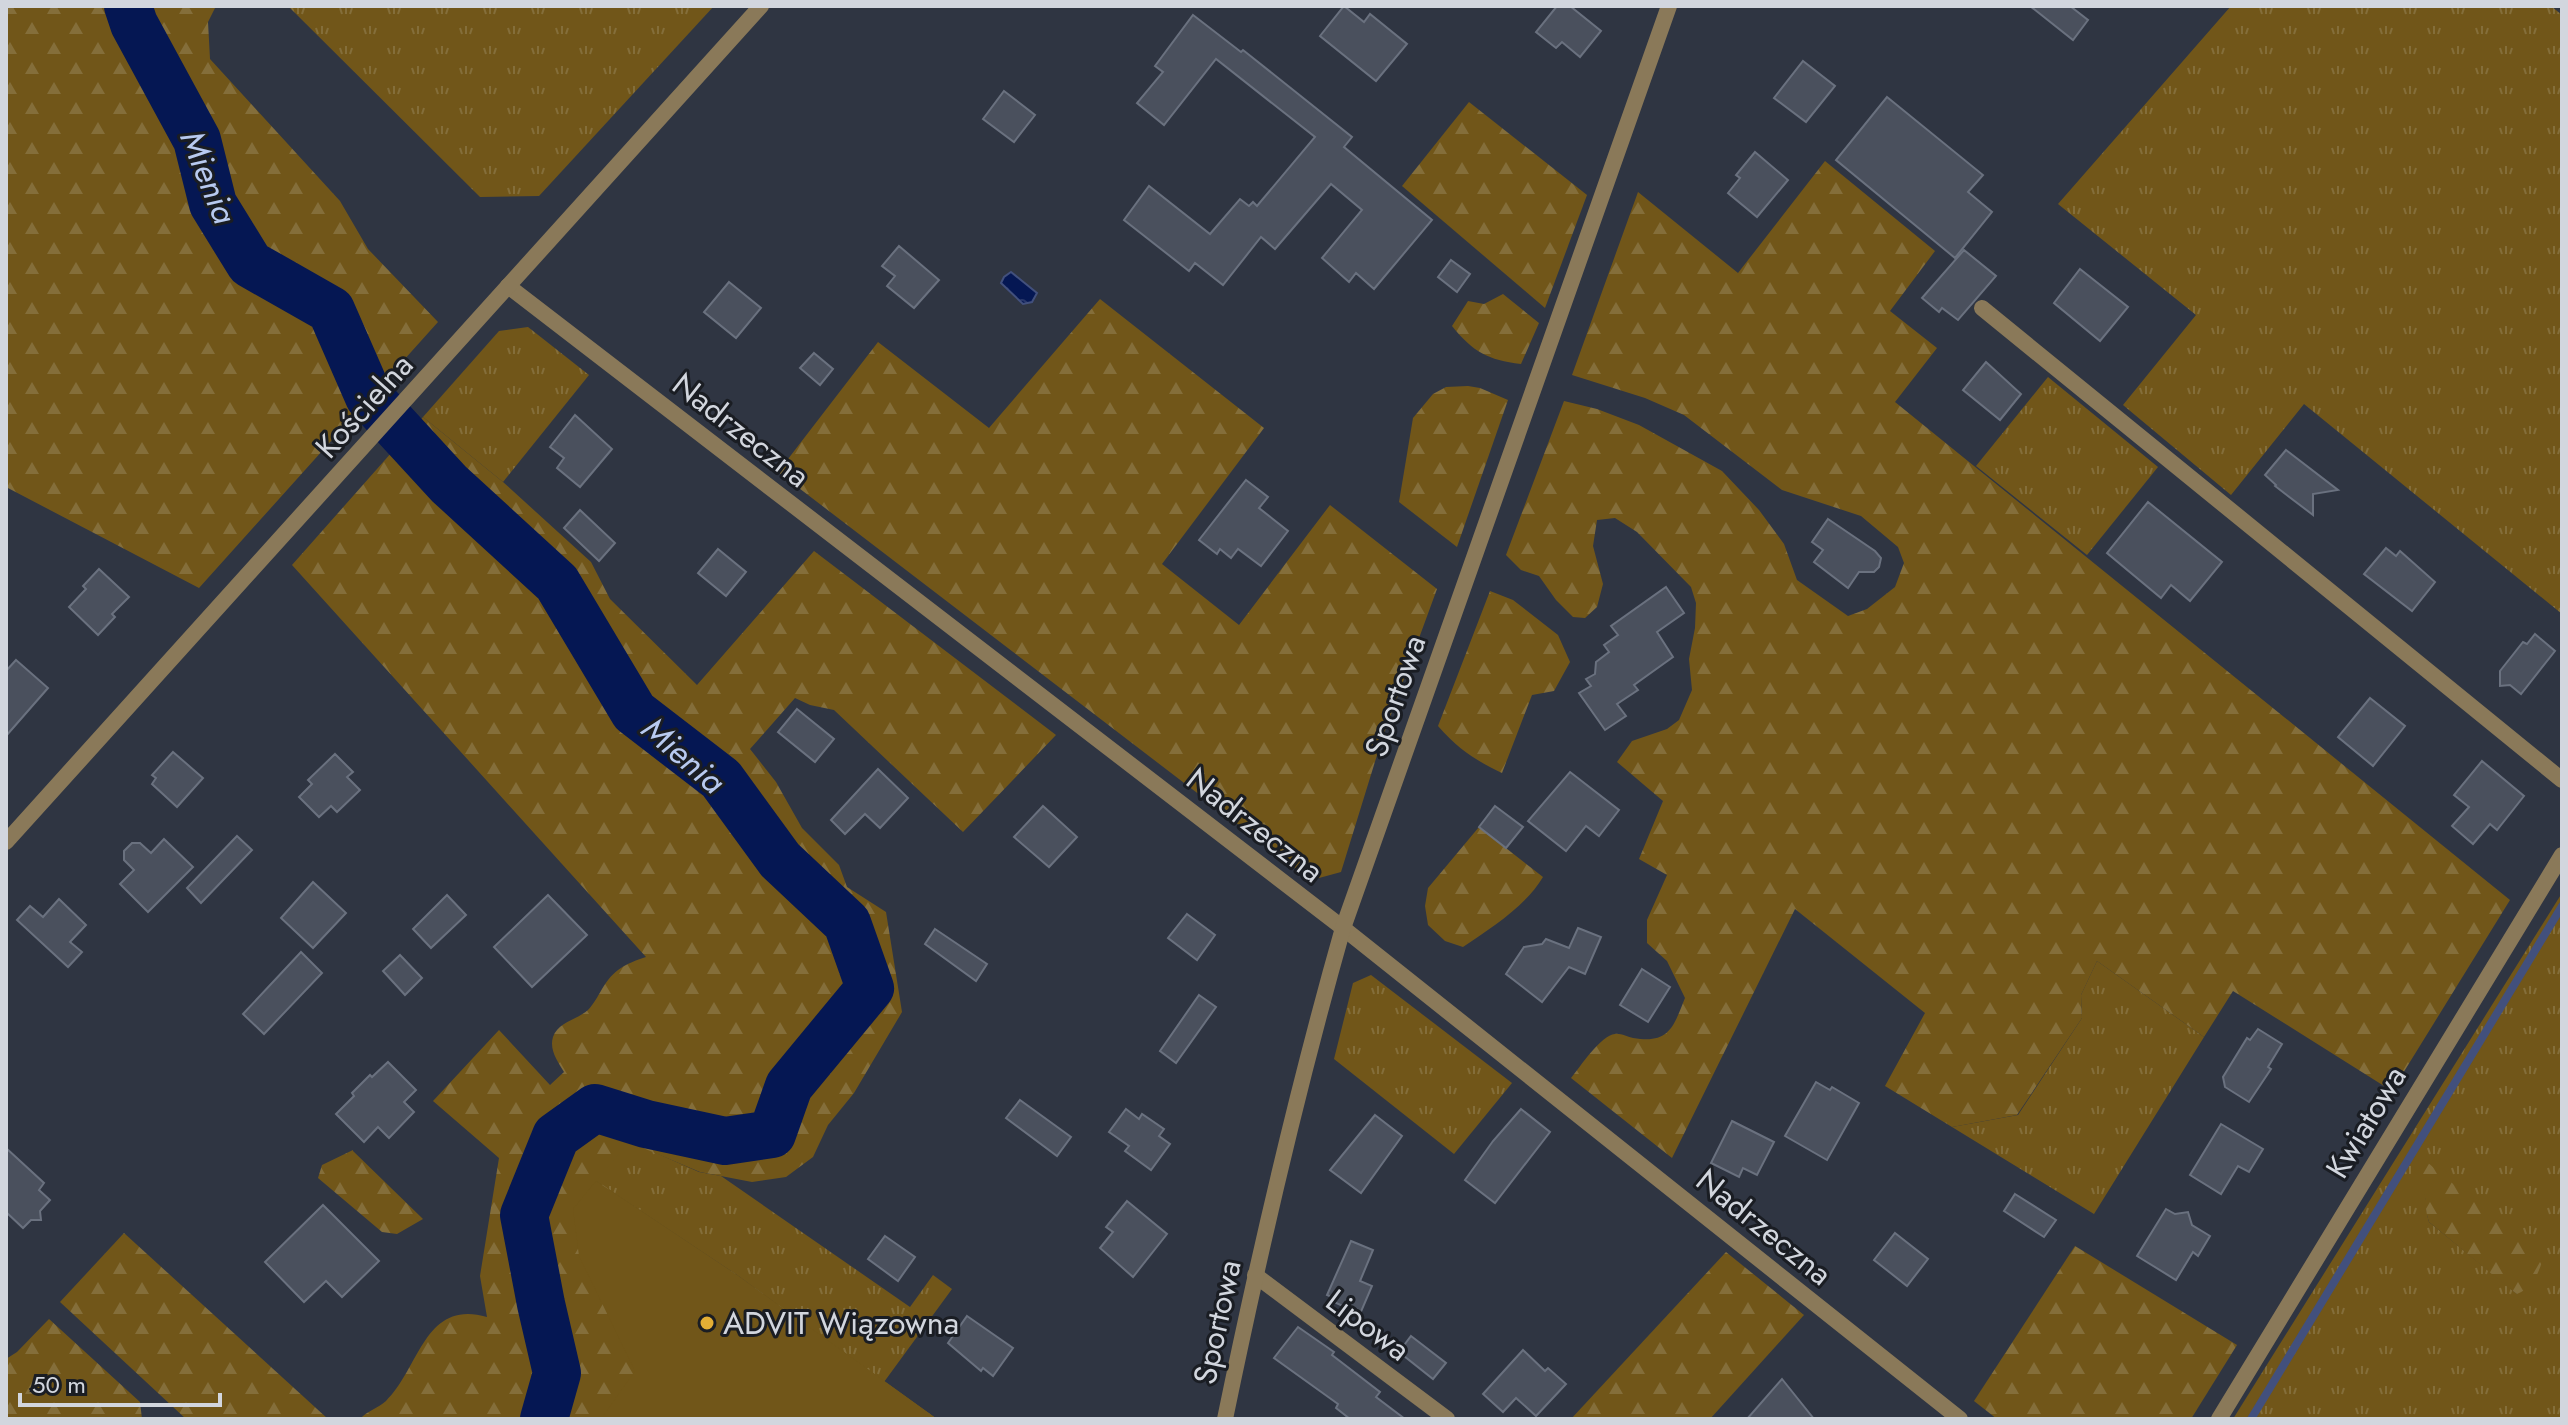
<svg xmlns="http://www.w3.org/2000/svg" width="2568" height="1425" font-family="Jost,sans-serif">
<defs>
<pattern id="grass-tufts" width="24" height="20" patternUnits="userSpaceOnUse" patternTransform="scale(2)"><rect width="24" height="20" fill="#715619"/><path d="M3 7l-1-3M5 7V3M7 7l1-3M15 17l-1-3M17 17v-4M19 17l1-3" fill="none" stroke="#846e3a"/></pattern>
<pattern id="forest-firs" width="22" height="20" patternUnits="userSpaceOnUse" patternTransform="scale(2)"><rect width="22" height="20" fill="#715619"/><path d="M5 1l3.5 6h-7zM16 11l3.5 6h-7z" fill="#846e3a"/></pattern>
<pattern id="water-ripples" width="26" height="14" patternUnits="userSpaceOnUse" patternTransform="scale(2)"><rect width="26" height="14" fill="#051753"/><path d="M2 4q2-2 4 0t4 0M15 11q2-2 4 0t4 0" fill="none" stroke="#29386b"/></pattern>
</defs>
<rect width="100%" height="100%" fill="#2f3542"/>
<g fill="url(#grass-tufts)" fill-rule="evenodd">
<path d="M 288,6 L 714,6 L 539,196 L 480,197 Z"/>
<path d="M 2231,6 L 2551,6 L 2562,15 L 2562,614 L 2304,404 L 2231,495 L 2123,405 L 2196,315 L 2058,204 Z"/>
<path d="M 528,327 L 589,375 L 503,482 L 423,417 L 499,331 Z"/>
<path d="M 2048,377 L 2158,467 L 2087,555 L 1976,466 Z"/>
<path d="M 2562,893 L 2562,1419 L 2233,1419 ZM 2423,1189 L 2517,1294 L 2429,1222 C 2425,1210 2428,1200 2423,1189 Z"/>
<path d="M 2097,961 L 2204,1037 L 2094,1214 L 1952,1127 L 2018,1115 L 2082,1018 L 2081,995 Z"/>
<path d="M 1371,975 L 1512,1083 L 1454,1154 L 1334,1059 L 1353,983 Z"/>
<path d="M 629,1141 L 699,1172 L 721,1176 L 910,1307 L 933,1275 L 952,1289 L 884,1382 L 737,1275 L 596,1181 Z"/>
</g>
<g fill="url(#forest-firs)">
<path d="M 6,6 L 216,6 L 208,22 L 210,59 L 340,201 L 368,249 L 438,322 L 199,588 L 6,487 Z"/>
<path d="M 1469,102 L 1587,195 L 1545,308 L 1402,186 Z"/>
<path d="M 1825,161 L 1935,251 L 1890,311 L 1937,348 L 1895,402 L 2510,900 L 2392,1091 L 2233,991 L 2204,1037 L 2097,961 L 2081,995 L 2082,1018 L 2017,1115 L 1952,1127 L 1885,1086 L 1925,1013 L 1795,909 L 1672,1158 L 1571,1078 C 1580,1067 1601,1035 1615,1034 C 1620,1033 1628,1037 1633,1038 C 1669,1044 1673,1028 1685,998 L 1667,961 L 1647,943 L 1647,920 L 1667,875 L 1639,859 L 1663,801 L 1617,762 L 1632,741 L 1667,729 L 1679,720 L 1692,690 L 1689,659 L 1695,628 L 1696,603 L 1691,587 L 1637,532 L 1615,518 L 1597,520 L 1593,546 L 1603,584 L 1597,607 L 1585,618 L 1573,617 L 1556,600 L 1539,576 L 1521,570 L 1506,555 L 1564,401 L 1597,409 L 1639,425 L 1722,471 L 1759,510 L 1784,544 L 1797,580 L 1848,616 L 1867,609 L 1895,587 L 1904,563 L 1898,547 L 1861,516 L 1782,490 L 1684,415 L 1645,398 L 1572,375 L 1638,192 L 1738,273 Z"/>
<path d="M 1503,294 L 1539,323 L 1521,364 C 1488,360 1473,352 1452,326 L 1468,301 L 1484,304 Z"/>
<path d="M 1100,299 L 1264,428 L 1162,564 L 1239,625 L 1330,505 L 1437,589 L 1382,739 L 1341,872 L 1319,878 L 1303,874 L 778,472 L 878,342 L 989,428 Z"/>
<path d="M 1468,386 L 1480,388 L 1508,400 L 1457,547 L 1399,502 L 1413,418 L 1433,394 L 1446,387 Z"/>
<path d="M 423,417 L 503,482 L 591,562 L 610,599 L 697,685 L 814,551 L 1056,735 L 963,832 L 834,710 L 810,705 L 795,698 L 750,749 L 776,782 L 802,828 L 839,865 L 847,887 L 886,912 L 902,1012 L 854,1093 L 828,1125 L 813,1157 L 786,1177 L 752,1182 L 700,1172 L 629,1142 L 597,1181 L 737,1275 L 937,1419 L 360,1419 C 367,1411 378,1408 386,1401 C 420,1368 424,1299 487,1317 L 480,1276 L 499,1158 L 433,1101 L 499,1030 L 550,1085 L 564,1072 C 558,1062 549,1050 553,1037 C 558,1022 577,1020 588,1010 C 593,1005 598,996 602,989 C 614,969 625,964 646,957 L 292,565 Z"/>
<path d="M 1490,591 L 1513,600 L 1558,635 L 1570,662 L 1554,691 L 1532,695 L 1502,773 C 1475,760 1459,750 1438,726 Z"/>
<path d="M 1479,827 L 1543,877 C 1525,907 1491,928 1463,947 L 1445,941 L 1428,925 L 1425,906 L 1428,888 Z"/>
<path d="M 353,1150 L 353,1151 L 423,1219 L 397,1234 L 382,1232 L 318,1178 L 322,1165 Z"/>
<path d="M 2421,1157 L 2543,1259 C 2538,1274 2533,1288 2517,1294 L 2505,1285 L 2429,1222 C 2421,1196 2433,1199 2410,1175 Z"/>
<path d="M 124,1233 L 328,1419 L 186,1419 L 60,1302 Z"/>
<path d="M 2075,1246 L 2237,1345 L 2191,1419 L 1997,1419 L 1974,1401 Z"/>
<path d="M 1726,1252 L 1804,1315 L 1710,1419 L 1571,1419 Z"/>
<path d="M 49,1319 L 140,1402 L 142,1419 L 6,1419 L 6,1359 L 17,1352 Z"/>
</g>
<path fill="#715619" d="M 596,1181 L 737,1275 L 937,1419 L 601,1419 L 635,1371 L 579,1256 L 573,1209 Z"/>
<path fill="url(#water-ripples)" stroke="#42507d" stroke-width="2" d="M 1011,272 L 1037,293 L 1032,302 L 1023,304 L 1001,283 L 1004,277 Z"/>
<g fill="none" stroke-linecap="round" stroke-linejoin="round">
<path stroke="#42507d" stroke-width="8" d="M 2251,1419 L 2562,906"/>
<path stroke="#051753" stroke-width="48" d="M 128,6 L 134,24 L 197,140 L 213,204 L 250,264 L 331,310 L 369,397 L 449,484 L 557,583 L 634,712 L 721,779 L 780,860 L 847,923 L 870,988 L 789,1086 L 772,1134 L 725,1141 L 646,1124 L 595,1108 L 556,1136 L 524,1215 L 541,1304 L 557,1373 L 544,1419"/>
</g>
<g fill="#4a505d" stroke="#6a717f" stroke-width="2">
<path d="M 1344,6 L 1364,22 L 1370,14 L 1407,44 L 1376,81 L 1320,36 Z"/>
<path d="M 1557,6 L 1570,6 L 1601,31 L 1580,57 L 1562,42 L 1556,48 L 1536,32 Z"/>
<path d="M 2030,6 L 2070,6 L 2088,20 L 2073,40 Z"/>
<path d="M 1193,15 L 1241,52 L 1243,50 L 1352,137 L 1344,147 L 1432,220 L 1374,289 L 1356,273 L 1349,282 L 1322,258 L 1362,210 L 1331,184 L 1275,249 L 1261,237 L 1223,285 L 1195,263 L 1189,271 L 1124,220 L 1149,186 L 1210,234 L 1240,199 L 1249,206 L 1253,202 L 1257,206 L 1315,137 L 1216,59 L 1164,125 L 1137,103 L 1163,72 L 1155,66 Z"/>
<path d="M 1803,61 L 1835,86 L 1806,122 L 1774,98 Z"/>
<path d="M 1004,91 L 1035,115 L 1014,142 L 983,119 Z"/>
<path d="M 1887,97 L 1983,175 L 1968,192 L 1992,212 L 1955,258 L 1836,160 Z"/>
<path d="M 1755,152 L 1788,180 L 1757,217 L 1728,193 L 1740,178 L 1736,175 Z"/>
<path d="M 899,246 L 939,280 L 914,308 L 887,286 L 895,276 L 882,266 Z"/>
<path d="M 1964,250 L 1996,276 L 1958,320 L 1942,308 L 1939,312 L 1922,298 Z"/>
<path d="M 1451,260 L 1470,274 L 1457,292 L 1438,277 Z"/>
<path d="M 2080,269 L 2128,307 L 2100,341 L 2054,303 Z"/>
<path d="M 729,282 L 761,308 L 736,338 L 704,312 Z"/>
<path d="M 814,353 L 833,369 L 820,385 L 800,368 Z"/>
<path d="M 1986,362 L 2021,394 L 2000,420 L 1963,390 Z"/>
<path d="M 575,415 L 612,449 L 580,487 L 557,468 L 564,458 L 550,447 Z"/>
<path d="M 2286,450 L 2338,490 L 2313,494 L 2313,515 L 2275,486 L 2276,485 L 2265,475 Z"/>
<path d="M 1246,480 L 1268,497 L 1259,508 L 1288,531 L 1261,566 L 1238,549 L 1231,558 L 1220,549 L 1217,554 L 1199,540 Z"/>
<path d="M 2148,502 L 2222,562 L 2190,601 L 2171,585 L 2161,598 L 2107,553 Z"/>
<path d="M 580,510 L 615,543 L 599,561 L 564,528 Z"/>
<path d="M 1828,519 L 1875,551 L 1881,558 L 1879,567 L 1874,572 L 1859,572 L 1848,588 L 1814,562 L 1823,550 L 1812,542 Z"/>
<path d="M 2386,548 L 2396,556 L 2400,551 L 2435,582 L 2412,611 L 2364,574 Z"/>
<path d="M 718,549 L 746,572 L 726,596 L 698,573 Z"/>
<path d="M 99,569 L 129,597 L 112,614 L 115,617 L 98,635 L 69,607 L 86,589 L 83,586 Z"/>
<path d="M 1666,587 L 1684,613 L 1657,632 L 1673,657 L 1634,685 L 1638,690 L 1617,704 L 1626,716 L 1605,730 L 1579,693 L 1591,686 L 1586,679 L 1595,674 L 1596,662 L 1609,652 L 1604,645 L 1618,635 L 1611,626 Z"/>
<path d="M 2535,634 L 2555,651 L 2521,694 L 2510,685 L 2500,686 L 2500,671 L 2523,642 L 2527,644 Z"/>
<path d="M 16,660 L 48,688 L 6,736 L 6,671 Z"/>
<path d="M 2370,698 L 2405,726 L 2373,766 L 2338,737 Z"/>
<path d="M 797,709 L 834,739 L 815,762 L 778,732 Z"/>
<path d="M 173,752 L 203,778 L 177,807 L 152,784 L 156,778 L 152,775 Z"/>
<path d="M 335,754 L 353,772 L 347,777 L 360,790 L 337,812 L 331,806 L 319,817 L 299,797 L 312,784 L 308,780 Z"/>
<path d="M 2482,761 L 2524,796 L 2497,830 L 2490,824 L 2473,844 L 2452,826 L 2469,807 L 2454,795 Z"/>
<path d="M 878,769 L 908,798 L 880,828 L 865,814 L 845,834 L 831,820 Z"/>
<path d="M 1570,772 L 1619,810 L 1599,836 L 1586,826 L 1566,851 L 1528,821 Z"/>
<path d="M 1043,806 L 1077,837 L 1049,867 L 1014,837 Z"/>
<path d="M 1495,806 L 1523,827 L 1506,848 L 1479,827 Z"/>
<path d="M 237,836 L 252,850 L 201,903 L 187,888 Z"/>
<path d="M 164,839 L 193,867 L 148,912 L 120,884 L 134,870 L 124,860 L 124,851 L 132,843 L 140,843 L 151,853 Z"/>
<path d="M 313,882 L 346,913 L 313,948 L 281,918 Z"/>
<path d="M 447,895 L 466,915 L 431,948 L 413,929 Z"/>
<path d="M 548,895 L 587,935 L 532,987 L 494,947 Z"/>
<path d="M 59,899 L 86,925 L 70,942 L 82,952 L 68,967 L 17,920 L 30,906 L 43,917 Z"/>
<path d="M 1187,914 L 1215,935 L 1197,960 L 1168,938 Z"/>
<path d="M 1578,928 L 1601,937 L 1585,974 L 1569,967 L 1542,1002 L 1506,974 L 1524,947 L 1542,944 L 1546,939 L 1569,948 Z"/>
<path d="M 935,929 L 987,964 L 976,981 L 925,944 Z"/>
<path d="M 301,952 L 322,973 L 264,1034 L 243,1014 Z"/>
<path d="M 400,955 L 422,978 L 405,995 L 383,971 Z"/>
<path d="M 1642,969 L 1670,987 L 1648,1022 L 1620,1005 Z"/>
<path d="M 1199,995 L 1216,1007 L 1176,1063 L 1160,1051 Z"/>
<path d="M 2258,1029 L 2282,1044 L 2268,1067 L 2271,1069 L 2249,1102 L 2225,1087 L 2223,1077 L 2247,1038 L 2250,1040 Z"/>
<path d="M 388,1062 L 416,1090 L 404,1102 L 414,1112 L 389,1138 L 378,1127 L 364,1142 L 336,1114 L 354,1096 L 352,1093 L 370,1075 L 372,1077 Z"/>
<path d="M 1816,1082 L 1830,1090 L 1832,1087 L 1859,1103 L 1827,1160 L 1785,1136 Z"/>
<path d="M 1020,1100 L 1071,1137 L 1057,1156 L 1006,1118 Z"/>
<path d="M 1126,1109 L 1139,1119 L 1142,1114 L 1164,1129 L 1159,1136 L 1170,1144 L 1151,1170 L 1125,1151 L 1129,1146 L 1109,1132 Z"/>
<path d="M 1521,1109 L 1550,1132 L 1495,1203 L 1465,1180 L 1493,1141 Z"/>
<path d="M 1375,1115 L 1402,1136 L 1361,1193 L 1330,1170 Z"/>
<path d="M 1732,1121 L 1774,1142 L 1757,1175 L 1743,1168 L 1739,1177 L 1711,1163 Z"/>
<path d="M 2221,1124 L 2263,1149 L 2249,1172 L 2238,1166 L 2221,1194 L 2190,1175 Z"/>
<path d="M 6,1148 L 44,1183 L 39,1190 L 50,1200 L 40,1211 L 41,1220 L 31,1220 L 23,1228 L 6,1212 Z"/>
<path d="M 2015,1194 L 2056,1220 L 2044,1237 L 2004,1211 Z"/>
<path d="M 1127,1201 L 1167,1234 L 1133,1277 L 1100,1248 L 1113,1232 L 1106,1227 Z"/>
<path d="M 323,1205 L 379,1261 L 342,1297 L 326,1281 L 304,1302 L 265,1262 Z"/>
<path d="M 2166,1209 L 2175,1214 L 2188,1212 L 2192,1225 L 2210,1236 L 2198,1256 L 2193,1252 L 2176,1280 L 2137,1256 Z"/>
<path d="M 1895,1233 L 1928,1259 L 1907,1286 L 1874,1260 Z"/>
<path d="M 885,1236 L 915,1257 L 898,1281 L 868,1259 Z"/>
<path d="M 1351,1241 L 1373,1250 L 1360,1281 L 1372,1286 L 1360,1314 L 1332,1301 L 1334,1298 L 1327,1295 Z"/>
<path d="M 967,1316 L 1013,1348 L 993,1376 L 983,1368 L 981,1371 L 948,1343 Z"/>
<path d="M 1298,1327 L 1334,1352 L 1332,1355 L 1380,1392 L 1376,1397 L 1405,1419 L 1350,1419 L 1336,1408 L 1338,1404 L 1274,1358 Z"/>
<path d="M 1411,1336 L 1446,1363 L 1433,1379 L 1399,1352 Z"/>
<path d="M 1523,1350 L 1545,1371 L 1548,1368 L 1566,1384 L 1536,1416 L 1516,1398 L 1503,1412 L 1483,1394 Z"/>
<path d="M 1782,1379 L 1814,1419 L 1747,1419 Z"/>
</g>
<g fill="none" stroke-linecap="round" stroke-linejoin="round">
<g stroke="#8a7959" stroke-width="16">
<path d="M 508,286 L 1343,928 L 1960,1419"/>
<path d="M 1982,308 L 2562,780"/>
<path d="M 1255,1275 L 1447,1419"/>
<path d="M 1225,1419 C 1259,1254 1297,1090 1343,928 L 1669,6"/>
<path d="M 2219,1419 L 2562,855"/>
</g>
<path stroke="#8a7959" stroke-width="16" d="M 6,842 C 259,564 510,285 761,6"/>
</g>
<circle fill="#e3ae35" stroke="#1a1d23" stroke-width="3" cx="707" cy="1323" r="8"/>
<g text-anchor="middle" stroke-width="6" stroke-linejoin="round" paint-order="stroke">
<g font-size="32" fill="#d2d6de" stroke="#1a1d23">
<text transform="translate(364 406) rotate(-48)" y="11">Kościelna</text>
<text transform="translate(741 430) rotate(38)" y="11">Nadrzeczna</text>
<text transform="translate(1395 696) rotate(-71)" y="11">Sportowa</text>
<text transform="translate(1255 825) rotate(38)" y="11">Nadrzeczna</text>
<text transform="translate(2366 1122) rotate(-59)" y="11">Kwiatowa</text>
<text transform="translate(1764 1227) rotate(39)" y="11">Nadrzeczna</text>
<text transform="translate(1217 1322) rotate(-78)" y="11">Sportowa</text>
<text transform="translate(1368 1325) rotate(37)" y="11">Lipowa</text>
</g>
<g font-size="32" fill="#d2d6de" stroke="#1a1d23" text-anchor="start">
<text x="723" y="1334">ADVIT Wiązowna</text>
</g>
<g font-size="34" font-style="italic" fill="#b8caf0" stroke="#1a1d23">
<text transform="translate(209 177) rotate(68)" y="12">Mienia</text>
<text transform="translate(684 755) rotate(41)" y="12">Mienia</text>
</g>
</g>
<rect width="2568" height="1425" fill="none" stroke="#d2d6de" stroke-width="16"/>
<path d="M20 1393v12h200v-12" fill="none" stroke="#d2d6de" stroke-width="4"/>
<text x="32" y="1393" font-size="24" fill="#d2d6de" stroke="#1a1d23" stroke-width="6" paint-order="stroke">50 m</text>
</svg>
